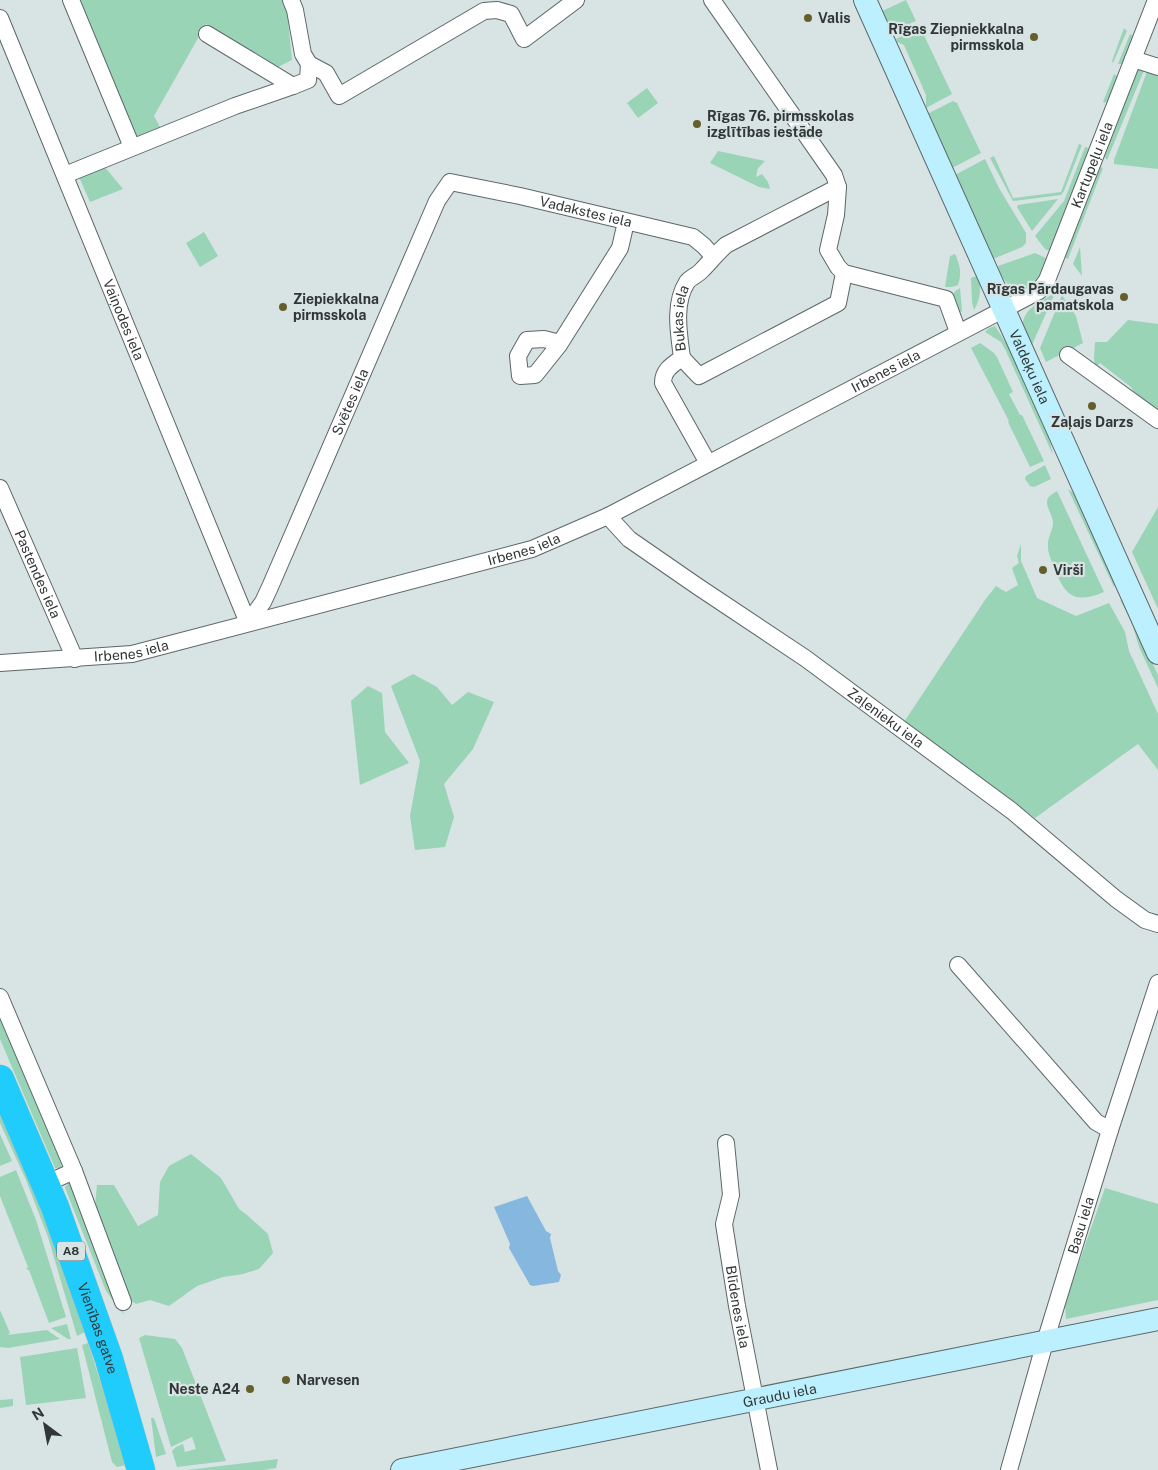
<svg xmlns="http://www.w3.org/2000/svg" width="1158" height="1470" font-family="'Public Sans',sans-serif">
<rect width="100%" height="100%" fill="#d8e3e4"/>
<g fill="#99d4b7">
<path d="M 78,0 L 286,0 L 292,60 L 276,68 L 206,24 L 154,116 L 160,127 L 133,138 Z"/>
<path d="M 906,0 L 916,21 L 889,33 L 880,12 Z"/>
<path d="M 920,27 L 952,94 L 926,108 L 926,95 L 904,45 L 897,42 L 896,39 Z"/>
<path d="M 1124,28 L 1127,31 L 1113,63 L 1112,61 Z"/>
<path d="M 1130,34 L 1134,36 L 1122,64 L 1118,64 Z"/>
<path d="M 1140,67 L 1145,68 L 1107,160 L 1103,155 L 1136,71 Z"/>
<path d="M 1148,69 L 1158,72 L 1158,169 L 1114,164 L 1114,160 Z"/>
<path d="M 1114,74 L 1118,77 L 1108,103 L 1103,102 Z"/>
<path d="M 647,88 L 658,103 L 638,118 L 627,103 Z"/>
<path d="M 953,101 L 957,103 L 981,153 L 952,168 L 927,114 Z"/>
<path d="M 1079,144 L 1082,145 L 1064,191 L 1061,195 L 1013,201 L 990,158 L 994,156 L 1013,198 L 1061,192 Z"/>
<path d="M 1085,147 L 1089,148 L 1050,251 L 1045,249 L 1035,236 L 1064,201 Z"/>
<path d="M 718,151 L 765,161 L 758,168 L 756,177 L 762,174 L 768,182 L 770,189 L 759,187 L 710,163 Z"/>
<path d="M 985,159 L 999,188 L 1026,233 L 1026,243 L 1022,247 L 993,259 L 955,175 Z"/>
<path d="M 104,166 L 123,189 L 90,202 L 79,177 Z"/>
<path d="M 1098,166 L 1103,168 L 1068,259 L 1063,257 Z"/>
<path d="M 1058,199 L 1032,231 L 1017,207 L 1018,205 Z"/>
<path d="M 204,232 L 218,256 L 200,267 L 186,243 Z"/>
<path d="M 1080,247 L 1082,276 L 1073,264 Z"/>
<path d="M 1035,253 L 1046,258 C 1043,266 1041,277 1035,283 C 1019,300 1002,283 998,266 Z"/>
<path d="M 955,254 C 960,265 962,273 958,285 L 952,287 L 945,287 L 950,256 Z"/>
<path d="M 979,275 C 981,286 981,299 974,310 L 972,302 L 971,278 Z"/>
<path d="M 960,288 L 962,311 L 958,315 L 954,302 L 954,292 Z"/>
<path d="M 1055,293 L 1031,347 C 1029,341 1024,334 1023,328 C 1020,310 1043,300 1055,293 Z"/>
<path d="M 1062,295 L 1076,316 L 1083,343 L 1046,362 L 1040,348 Z"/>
<path d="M 1128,320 L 1158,324 L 1158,411 L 1135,394 L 1131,387 L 1100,363 L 1095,368 L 1094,358 L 1095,342 L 1107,342 Z"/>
<path d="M 995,326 L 1009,348 L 1048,432 L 1053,455 L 1005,349 L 1001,342 L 985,332 L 989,328 Z"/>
<path d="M 980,343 L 994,353 L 997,357 L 1013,392 L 1009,394 L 1020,415 L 1022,415 L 1044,461 L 1030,467 L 1008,422 L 1009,421 L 971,348 Z"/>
<path d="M 1045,465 L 1051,479 L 1034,487 L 1030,486 L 1025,479 L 1026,476 Z"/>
<path d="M 1068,489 L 1076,495 L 1116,583 L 1114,587 Z"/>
<path d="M 1057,491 L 1104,592 C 1076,604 1065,597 1055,569 C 1052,562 1048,554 1048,547 C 1047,539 1052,532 1053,524 C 1054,516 1044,506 1048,498 C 1050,495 1054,493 1057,491 Z"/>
<path d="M 1158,507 L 1158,609 L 1132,552 Z"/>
<path d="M 1021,544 L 1021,561 L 1037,598 L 1076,616 L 1109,603 L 1125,632 L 1129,651 L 1158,714 L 1158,770 L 1138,744 L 1035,818 L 904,722 L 985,600 L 996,586 L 1006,592 L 1018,585 L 1012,568 L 1019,563 L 1017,556 Z"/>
<path d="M 1120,600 L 1124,602 L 1158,675 L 1158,688 L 1139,647 L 1131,620 Z"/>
<path d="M 413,674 L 437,687 L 452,705 L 468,692 L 494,702 L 473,749 L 444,784 L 454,817 L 445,847 L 415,850 L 410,816 L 420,761 L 391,686 Z"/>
<path d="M 368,686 L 382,693 L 385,732 L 409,763 L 360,785 L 351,701 Z"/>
<path d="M 0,1011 L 60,1158 L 62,1169 L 55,1168 L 0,1039 Z"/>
<path d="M 0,1116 L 6,1126 L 48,1227 L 85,1332 L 77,1336 L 48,1237 L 26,1180 L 0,1123 Z"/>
<path d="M 0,1134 L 12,1161 L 0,1166 Z"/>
<path d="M 191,1154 L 221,1178 L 239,1209 L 247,1215 L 268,1234 L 273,1253 L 259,1269 L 243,1274 L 223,1277 L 197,1286 L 169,1306 L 150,1300 L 136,1304 L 129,1300 L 95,1207 L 97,1185 L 114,1185 L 138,1226 L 158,1215 L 160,1182 L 169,1166 Z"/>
<path d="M 16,1170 L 36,1220 L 66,1317 L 49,1323 L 29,1270 L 26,1269 L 28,1267 L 0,1196 L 0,1177 Z"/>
<path d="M 70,1182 L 109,1269 L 124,1315 L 106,1291 L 67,1193 L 65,1187 Z"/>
<path d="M 1105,1188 L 1158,1204 L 1158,1300 L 1066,1319 L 1065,1303 Z"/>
<path d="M 0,1310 L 10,1333 L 7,1335 L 47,1330 L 60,1339 L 8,1348 L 0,1347 Z"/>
<path d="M 67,1324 L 71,1339 L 68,1339 L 51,1328 Z"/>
<path d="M 145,1335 L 175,1339 L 182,1348 L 226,1461 L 177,1467 L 172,1451 L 176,1447 L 183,1444 L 185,1452 L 196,1449 L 192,1437 L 171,1447 L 139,1338 Z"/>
<path d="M 88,1343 L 126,1461 L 127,1465 L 117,1467 L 112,1462 L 82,1345 Z"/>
<path d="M 77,1348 L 86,1398 L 26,1405 L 20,1357 Z"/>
<path d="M 13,1399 L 13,1406 L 0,1408 L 0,1400 Z"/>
<path d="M 151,1418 L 154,1418 L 166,1454 L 156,1457 Z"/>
<path d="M 278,1459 L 276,1468 L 264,1470 L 187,1470 Z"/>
</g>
<path fill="#85b7df" d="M 527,1196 L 546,1231 L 551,1234 L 550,1238 L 558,1271 L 561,1275 L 559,1282 L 533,1286 L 530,1285 L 509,1248 L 510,1244 L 494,1207 Z"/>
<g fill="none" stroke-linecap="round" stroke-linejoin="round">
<defs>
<g id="street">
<path d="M 71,0 L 132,147"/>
<path id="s1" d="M 0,18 L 248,623"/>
<path d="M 207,34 L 293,86"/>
<path d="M 1133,59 L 1158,67"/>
<path d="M 309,64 L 326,73 L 339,96 L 484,11 L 497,10 L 511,14 L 524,39 L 576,0"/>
<path d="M 65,175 L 235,106 L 293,86 L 308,80 L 309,64 L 303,54 L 295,10 L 291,0"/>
<path d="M 838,187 L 836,215 L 828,250 L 838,267 L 844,273 L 946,299 L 958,332"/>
<path d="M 560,343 L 544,339 L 527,340 L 518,356 L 520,376 L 535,375 L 559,345 L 620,248 L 626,222"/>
<path d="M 1068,355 L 1158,420"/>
<path d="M 682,358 L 699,376 L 838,303 L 844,273"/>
<path id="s2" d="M 708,463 L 663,383 C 663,370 672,365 682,358 C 679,334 673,304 687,282 C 691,277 698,275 702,270 C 710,262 717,253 726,245 L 838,187 L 834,175 L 712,0"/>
<path id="s3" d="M 0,488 L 75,659"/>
<path id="s4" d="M 608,516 L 629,539 L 697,586 L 805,658 L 1012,811 L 1116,899 L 1145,920 L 1158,924"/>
<path id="s5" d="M 248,623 L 263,602 L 270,587 L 437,201 L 450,182 L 520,196 L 693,237 L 704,246 L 713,256"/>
<path id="s6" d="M 0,663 L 132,654 L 532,549 L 608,516 L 1039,291 L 1047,280 L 1156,0"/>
<path d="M 958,965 L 1096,1122 L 1110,1130"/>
<path d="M 0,997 L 74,1171 L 123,1302"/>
<path id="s7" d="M 726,1143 L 731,1195 L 724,1224 L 737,1306 L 769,1470"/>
<path d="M 45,1184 L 74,1171"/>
<path id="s8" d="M 1009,1470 L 1045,1342 L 1110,1130 L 1158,983"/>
</g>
<g id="secondary">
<path id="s9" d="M 865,0 L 1158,653"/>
<path id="s10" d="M 402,1470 C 654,1421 906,1370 1158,1319"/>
</g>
<g id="highway">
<path id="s11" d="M 0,1079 L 55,1207 L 109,1359 L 141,1470"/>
</g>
</defs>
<use href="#street" stroke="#5d6768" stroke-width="18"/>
<use href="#secondary" stroke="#5d6768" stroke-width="24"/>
<use href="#highway" stroke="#bdbfbf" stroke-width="29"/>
<use href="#street" stroke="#fff" stroke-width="16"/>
<use href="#secondary" stroke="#bcf0fe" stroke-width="22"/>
<use href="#highway" stroke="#1fccfb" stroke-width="28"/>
</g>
<g fill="#655f2c" stroke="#d8e3e4" stroke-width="2">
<circle cx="808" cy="18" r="5"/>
<circle cx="1034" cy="37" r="5"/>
<circle cx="697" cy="124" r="5"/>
<circle cx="1124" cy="297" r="5"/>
<circle cx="283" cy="307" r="5"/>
<circle cx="1092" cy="406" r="5"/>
<circle cx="1043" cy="570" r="5"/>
<circle cx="286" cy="1380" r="5"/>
<circle cx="250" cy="1389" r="5"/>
</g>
<g text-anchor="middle" stroke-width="4.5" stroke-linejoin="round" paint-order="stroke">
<rect fill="#d8e3e4" stroke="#636a6a" stroke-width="1" x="57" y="1241.5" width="28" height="19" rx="4"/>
<g font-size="12" font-weight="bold" fill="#313636">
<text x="71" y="1255">A8</text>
</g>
<g font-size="14" font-weight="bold" fill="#313636" stroke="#d8e3e4" text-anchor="start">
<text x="818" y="23">Valis</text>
<text x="1024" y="34" text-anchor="end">Rīgas Ziepniekkalna<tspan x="1024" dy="16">pirmsskola</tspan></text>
<text x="707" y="121">Rīgas 76. pirmsskolas<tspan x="707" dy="16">izglītības iestāde</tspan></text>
<text x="1114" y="294" text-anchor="end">Rīgas Pārdaugavas<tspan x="1114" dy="16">pamatskola</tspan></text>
<text x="293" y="304">Ziepiekkalna<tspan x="293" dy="16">pirmsskola</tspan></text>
<text x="1092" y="427" text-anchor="middle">Zaļajs Darzs</text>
<text x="1053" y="575">Virši</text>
<text x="296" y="1385">Narvesen</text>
<text x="240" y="1394" text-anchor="end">Neste A24</text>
</g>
<g font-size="14" fill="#313636" stroke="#d8e3e4">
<text dy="5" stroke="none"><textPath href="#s6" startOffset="1252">Kartupeļu iela</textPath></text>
<text dy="5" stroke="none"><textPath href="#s5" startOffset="625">Vadakstes iela</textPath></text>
<text dy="5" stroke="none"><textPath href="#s2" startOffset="165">Bukas iela</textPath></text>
<text dy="5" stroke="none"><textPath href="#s1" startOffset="326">Vaiņodes iela</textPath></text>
<text dy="5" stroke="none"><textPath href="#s9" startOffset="402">Valdeķu iela</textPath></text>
<text dy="5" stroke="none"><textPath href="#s6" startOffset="942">Irbenes iela</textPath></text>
<text dy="5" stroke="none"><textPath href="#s5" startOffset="244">Svētes iela</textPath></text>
<text dy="5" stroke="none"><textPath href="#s6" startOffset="538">Irbenes iela</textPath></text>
<text dy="5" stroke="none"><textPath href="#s3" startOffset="94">Pastendes iela</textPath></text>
<text dy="5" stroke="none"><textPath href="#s6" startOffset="132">Irbenes iela</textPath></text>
<text dy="5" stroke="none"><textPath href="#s4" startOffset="344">Zaļenieku iela</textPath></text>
<text dy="5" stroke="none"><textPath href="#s8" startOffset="255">Basu iela</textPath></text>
<text dy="5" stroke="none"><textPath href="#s7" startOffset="166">Blīdenes iela</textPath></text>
<text dy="5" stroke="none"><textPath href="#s11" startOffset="268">Vienības gatve</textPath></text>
<text dy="5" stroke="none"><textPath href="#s10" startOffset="385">Graudu iela</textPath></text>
</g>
</g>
<g transform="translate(45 1425) rotate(328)" stroke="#d8e3e4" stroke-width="4" paint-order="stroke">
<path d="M0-4L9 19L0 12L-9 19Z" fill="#313636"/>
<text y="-8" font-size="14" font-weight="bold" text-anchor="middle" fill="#313636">N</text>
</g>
</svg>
